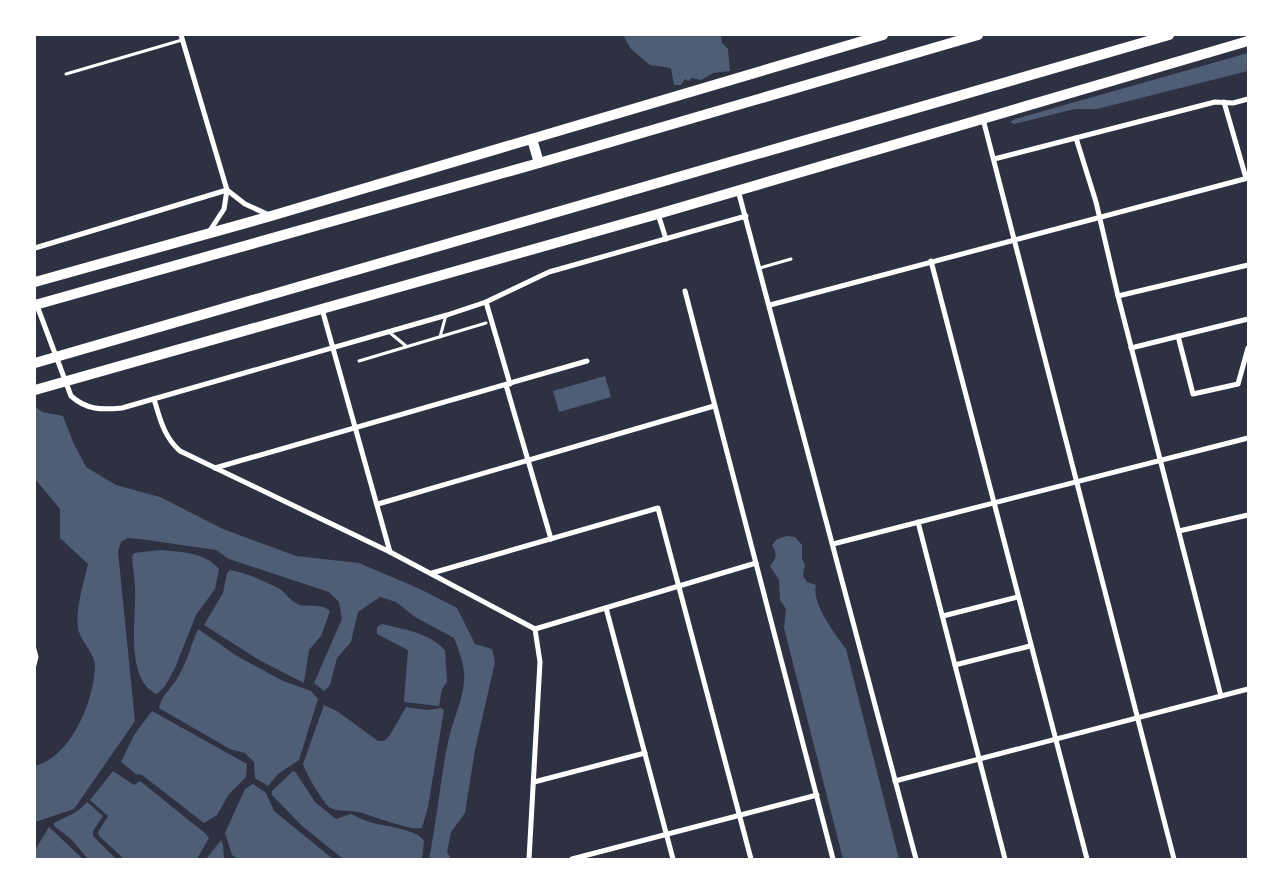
<svg xmlns="http://www.w3.org/2000/svg" width="1283" height="894" font-family="'Nunito Sans',sans-serif">
<rect width="100%" height="100%" fill="#2d3142"/>
<g fill="#4f5d75">
<path d="M 623,35 L 721,35 L 722,43 L 728,49 L 730,71 L 713,73 L 701,80 L 691,78 L 689,81 L 685,79 L 681,85 L 674,85 L 671,68 L 650,65 L 631,49 Z"/>
<path d="M 1248,53 L 1248,71 L 1097,109 L 1075,109 L 1014,124 L 1010,122 L 1015,119 Z"/>
<path d="M 605,376 L 611,397 L 559,412 L 553,391 Z"/>
<path d="M 35,406 L 42,412 L 63,416 L 73,442 L 86,467 L 116,485 L 160,497 L 223,529 L 296,556 L 359,563 L 420,589 L 457,608 L 475,644 L 492,649 L 495,662 L 475,750 L 465,813 L 451,832 L 447,852 L 451,859 L 429,859 C 437,820 440,781 448,742 C 452,722 462,703 464,682 C 466,668 459,651 454,638 L 415,617 L 396,602 L 380,597 L 358,612 L 351,642 L 337,658 L 330,685 L 324,691 L 314,683 L 342,619 L 339,602 L 329,592 L 229,559 L 216,550 L 140,539 L 128,538 L 121,542 L 118,551 L 135,721 L 74,809 L 35,822 L 35,766 C 71,757 94,701 95,666 C 95,653 80,641 78,628 C 75,608 84,584 88,564 L 60,538 L 60,509 L 35,479 Z"/>
<path d="M 787,536 L 795,537 L 802,545 L 802,559 L 805,564 L 803,576 L 807,582 L 816,585 C 811,603 835,634 846,649 L 899,859 L 843,859 L 784,628 L 786,609 L 780,600 L 779,580 L 770,566 C 777,558 777,554 772,545 L 777,539 Z"/>
<path d="M 160,550 C 181,552 205,552 219,569 L 215,589 L 196,615 L 175,668 L 165,686 L 157,694 C 127,681 135,625 135,600 C 136,586 133,571 132,557 L 134,553 Z"/>
<path d="M 230,570 C 247,573 262,580 278,588 C 286,592 290,602 300,605 C 310,607 321,603 330,611 L 321,636 L 309,650 L 304,683 L 259,660 L 204,625 L 223,593 L 227,573 Z"/>
<path d="M 382,624 C 405,630 428,632 445,650 L 447,682 L 442,689 L 439,706 L 404,702 L 408,650 L 377,634 L 377,627 Z"/>
<path d="M 198,629 L 237,656 L 283,681 L 311,691 L 318,699 L 299,760 L 278,774 L 268,786 L 255,778 L 254,762 L 245,753 L 230,749 L 159,708 C 161,696 172,688 178,677 C 187,662 191,645 198,629 Z"/>
<path d="M 324,705 L 337,711 L 378,741 L 384,741 L 390,735 L 406,707 L 427,710 L 441,708 L 444,710 L 428,807 L 422,828 C 411,831 376,817 362,813 C 353,810 335,812 329,807 C 324,804 304,770 303,764 Z"/>
<path d="M 152,711 L 247,764 L 246,777 L 229,794 L 217,815 L 204,823 L 142,775 L 136,774 L 121,762 L 134,735 Z"/>
<path d="M 113,771 L 134,785 L 140,781 L 206,834 L 209,838 L 197,859 L 124,859 L 99,836 L 98,832 L 108,816 L 90,800 Z"/>
<path d="M 293,771 L 296,773 L 315,802 L 336,819 L 351,814 C 358,817 366,821 373,823 C 385,826 419,830 424,841 L 422,859 L 343,859 L 301,825 L 272,795 L 272,791 Z"/>
<path d="M 253,784 L 266,793 L 274,811 L 333,859 L 238,859 L 232,855 L 225,833 L 245,789 Z"/>
<path d="M 87,802 L 103,816 L 93,831 L 93,836 L 116,859 L 88,859 L 71,839 L 54,826 L 54,823 C 66,816 78,814 87,802 Z"/>
<path d="M 49,827 L 83,859 L 35,859 L 35,850 Z"/>
<path d="M 221,840 L 223,844 L 224,859 L 206,859 Z"/>
</g>
<g fill="none" stroke-linecap="round" stroke-linejoin="round">
<g stroke="#fff" stroke-width="3">
<path d="M 66,74 L 182,40"/>
<path d="M 760,268 L 791,259"/>
<path d="M 389,332 L 406,346"/>
<path d="M 440,337 L 446,315"/>
<path d="M 359,361 L 486,323"/>
<path d="M 35,649 L 37,657 L 35,665"/>
</g>
<g stroke="#fff" stroke-width="5">
<path d="M 181,35 L 227,190 L 224,209 L 209,232"/>
<path d="M 1224,102 L 1246,178"/>
<path d="M 983,119 L 1174,859"/>
<path d="M 1076,138 L 1096,202 L 1118,296 L 1221,696"/>
<path d="M 994,159 L 1215,102 L 1233,103 L 1248,99"/>
<path d="M 227,190 L 245,204 L 269,215"/>
<path d="M 738,190 L 916,859"/>
<path d="M 658,214 L 666,239"/>
<path d="M 35,248 L 227,190"/>
<path d="M 931,261 L 1087,859"/>
<path d="M 685,291 L 833,859"/>
<path d="M 1118,296 L 1248,265"/>
<path d="M 486,302 L 510,384"/>
<path d="M 36,303 L 71,396 C 87,410 101,410 122,408 L 447,315 L 486,302 L 549,272 L 746,216"/>
<path d="M 770,305 L 1248,178"/>
<path d="M 322,309 L 390,552"/>
<path d="M 1178,336 L 1193,394 L 1238,384 L 1248,348"/>
<path d="M 1131,348 L 1248,319"/>
<path d="M 506,385 L 551,539"/>
<path d="M 154,399 C 160,419 164,437 180,451 L 390,552 L 535,629"/>
<path d="M 215,468 L 587,361"/>
<path d="M 378,504 L 714,406"/>
<path d="M 918,522 L 1005,859"/>
<path d="M 1179,531 L 1248,515"/>
<path d="M 833,544 L 1248,438"/>
<path d="M 432,573 L 658,508 L 751,859"/>
<path d="M 606,608 L 673,859"/>
<path d="M 943,616 L 1018,597"/>
<path d="M 535,629 L 756,563"/>
<path d="M 955,665 L 1030,646"/>
<path d="M 895,781 L 1248,689"/>
<path d="M 534,782 L 645,753"/>
<path d="M 529,859 L 540,662 L 535,629"/>
<path d="M 572,859 L 817,795"/>
</g>
<g stroke="#fff" stroke-width="10">
<path d="M 532,139 L 539,163"/>
<path d="M 35,282 L 271,216 L 883,35"/>
<path d="M 35,390 L 658,214 L 1248,41"/>
</g>
<g stroke="#fff" stroke-width="10">
<path d="M 35,305 L 539,163 L 978,35"/>
<path d="M 35,363 L 1169,35"/>
</g>
</g>
<rect width="1283" height="894" fill="none" stroke="#ffffff" stroke-width="72"/>
</svg>
